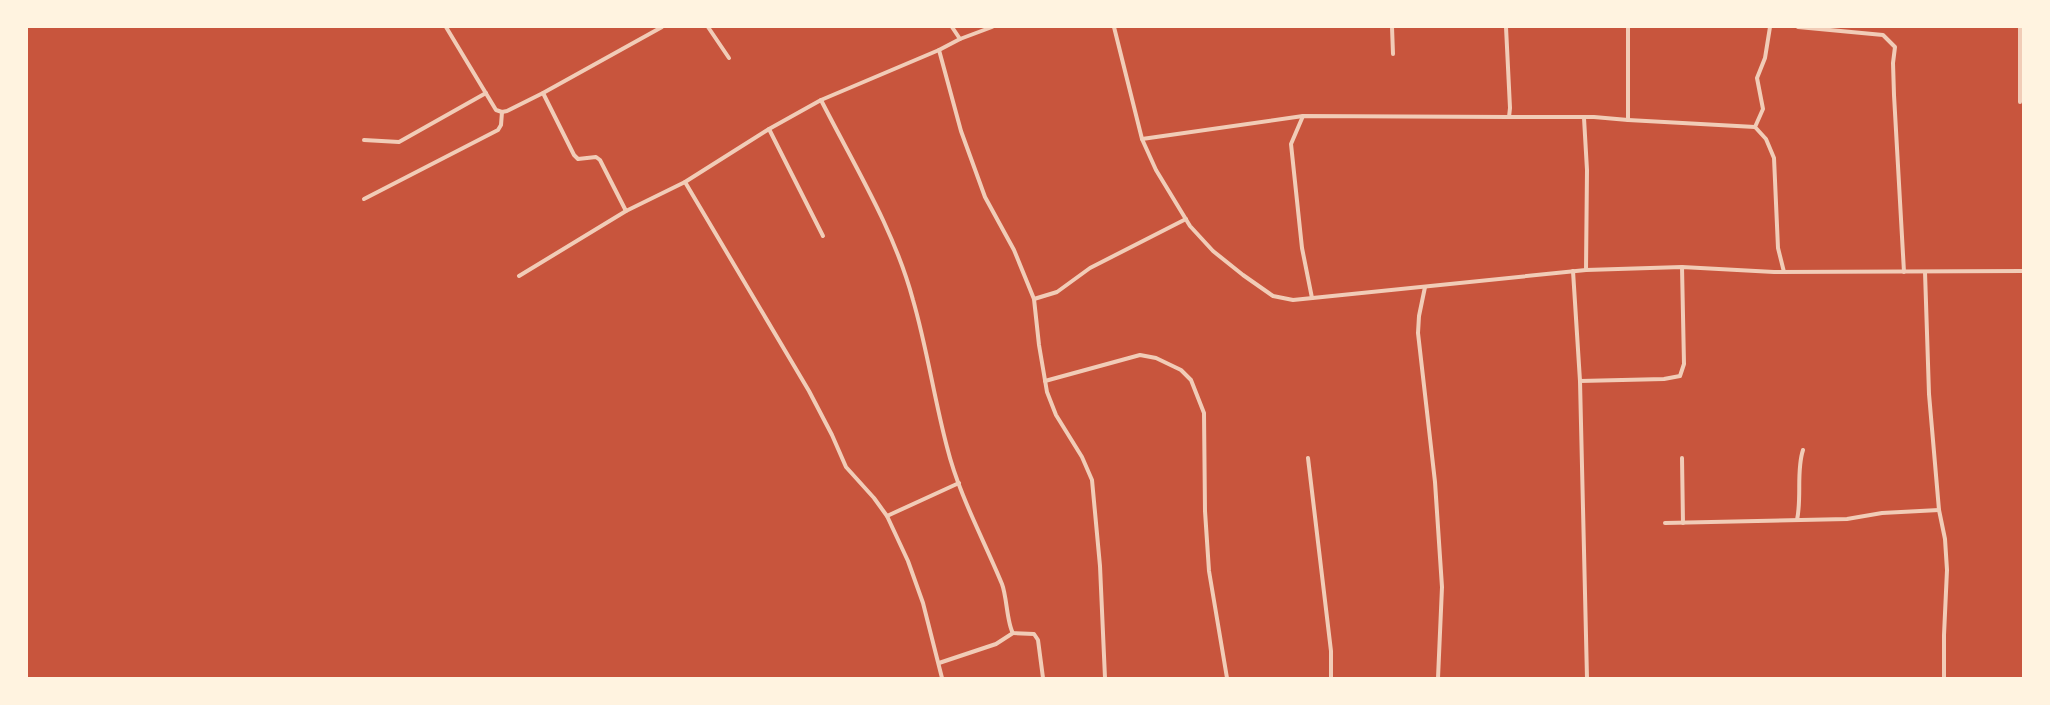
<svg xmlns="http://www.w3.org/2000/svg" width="2050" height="705" font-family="Figtree,sans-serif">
<rect width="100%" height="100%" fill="#c8553d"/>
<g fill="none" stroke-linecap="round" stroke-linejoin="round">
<g stroke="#f1ccb7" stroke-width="4">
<path d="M 446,27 L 496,110 L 502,112 L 507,111 L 543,93 L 574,155 L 578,159 L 596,157 L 600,160 L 626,211 L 685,182 L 809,391 L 832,435 L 846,467 L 874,498 L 887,516 L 908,561 L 923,603 L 942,678"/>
<path d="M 708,27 L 729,58"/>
<path d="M 952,27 L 960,39"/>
<path d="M 1114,27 L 1142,139 L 1156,170 L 1190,226 L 1213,251 L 1243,275 L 1273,296 L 1293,300 L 1586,270 L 1682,267 L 1774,272 L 2023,271"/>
<path d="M 1392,27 L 1393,54"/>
<path d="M 1506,27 L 1510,108 L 1509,117 L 1594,117 L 1628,120 L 1628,27"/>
<path d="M 1770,27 L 1765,58 L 1757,78 L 1763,109 L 1755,127 L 1766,139 L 1774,158 L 1778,248 L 1784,272"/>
<path d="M 1798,27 L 1883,35 L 1895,47 L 1893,63 L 1894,95 L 1904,272"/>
<path d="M 939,50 L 961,131 L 985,197 L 1014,250 L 1034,299 L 1039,345 L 1047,392 L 1056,415 L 1082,457 L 1092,480 L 1100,566 L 1105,678"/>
<path d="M 543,93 L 662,27"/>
<path d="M 821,100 C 854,165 894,229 913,300 C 927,348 934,398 947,447 C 959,495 983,538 1002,584 C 1007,597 1007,624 1013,633 L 1034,634 L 1038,640 L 1043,678"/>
<path d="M 2020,102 L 2020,27"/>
<path d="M 1303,116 L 1291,144 L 1302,248 L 1312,298"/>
<path d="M 1584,118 L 1587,170 L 1586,270"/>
<path d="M 1628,120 L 1755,127"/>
<path d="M 769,129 L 823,236"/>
<path d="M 1142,139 L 1303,116 L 1509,117"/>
<path d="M 364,140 L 399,142 L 486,93"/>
<path d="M 685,182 L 769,129 L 821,100 L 939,50 L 960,39 L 992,27"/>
<path d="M 364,199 L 498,130 L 501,125 L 502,112"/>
<path d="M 1573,271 L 1580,381 L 1664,379 L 1680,376 L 1684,364 L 1682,267"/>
<path d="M 1925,272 L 1929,394 L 1939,510 L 1945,539 L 1947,570 L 1944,635 L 1944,678"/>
<path d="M 519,276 L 626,211"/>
<path d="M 1425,287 L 1419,316 L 1418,333 L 1435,482 L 1442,587 L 1438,678"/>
<path d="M 1034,299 L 1057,292 L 1090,268 L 1186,219"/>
<path d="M 1045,381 L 1140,355 L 1156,358 L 1181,370 L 1191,380 L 1204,413 L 1205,511 L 1209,571 L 1227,678"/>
<path d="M 1580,381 L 1587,678"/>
<path d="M 1308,458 L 1331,651 L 1331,678"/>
<path d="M 1682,458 L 1683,523"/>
<path d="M 887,516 L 959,483"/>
<path d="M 1797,520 C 1802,497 1796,471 1803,450"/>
<path d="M 1665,523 L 1847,519 L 1882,513 L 1939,510"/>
<path d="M 939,663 L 996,644 L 1013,633"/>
</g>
</g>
<rect width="2050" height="705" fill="none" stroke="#fff3e0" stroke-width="56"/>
</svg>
